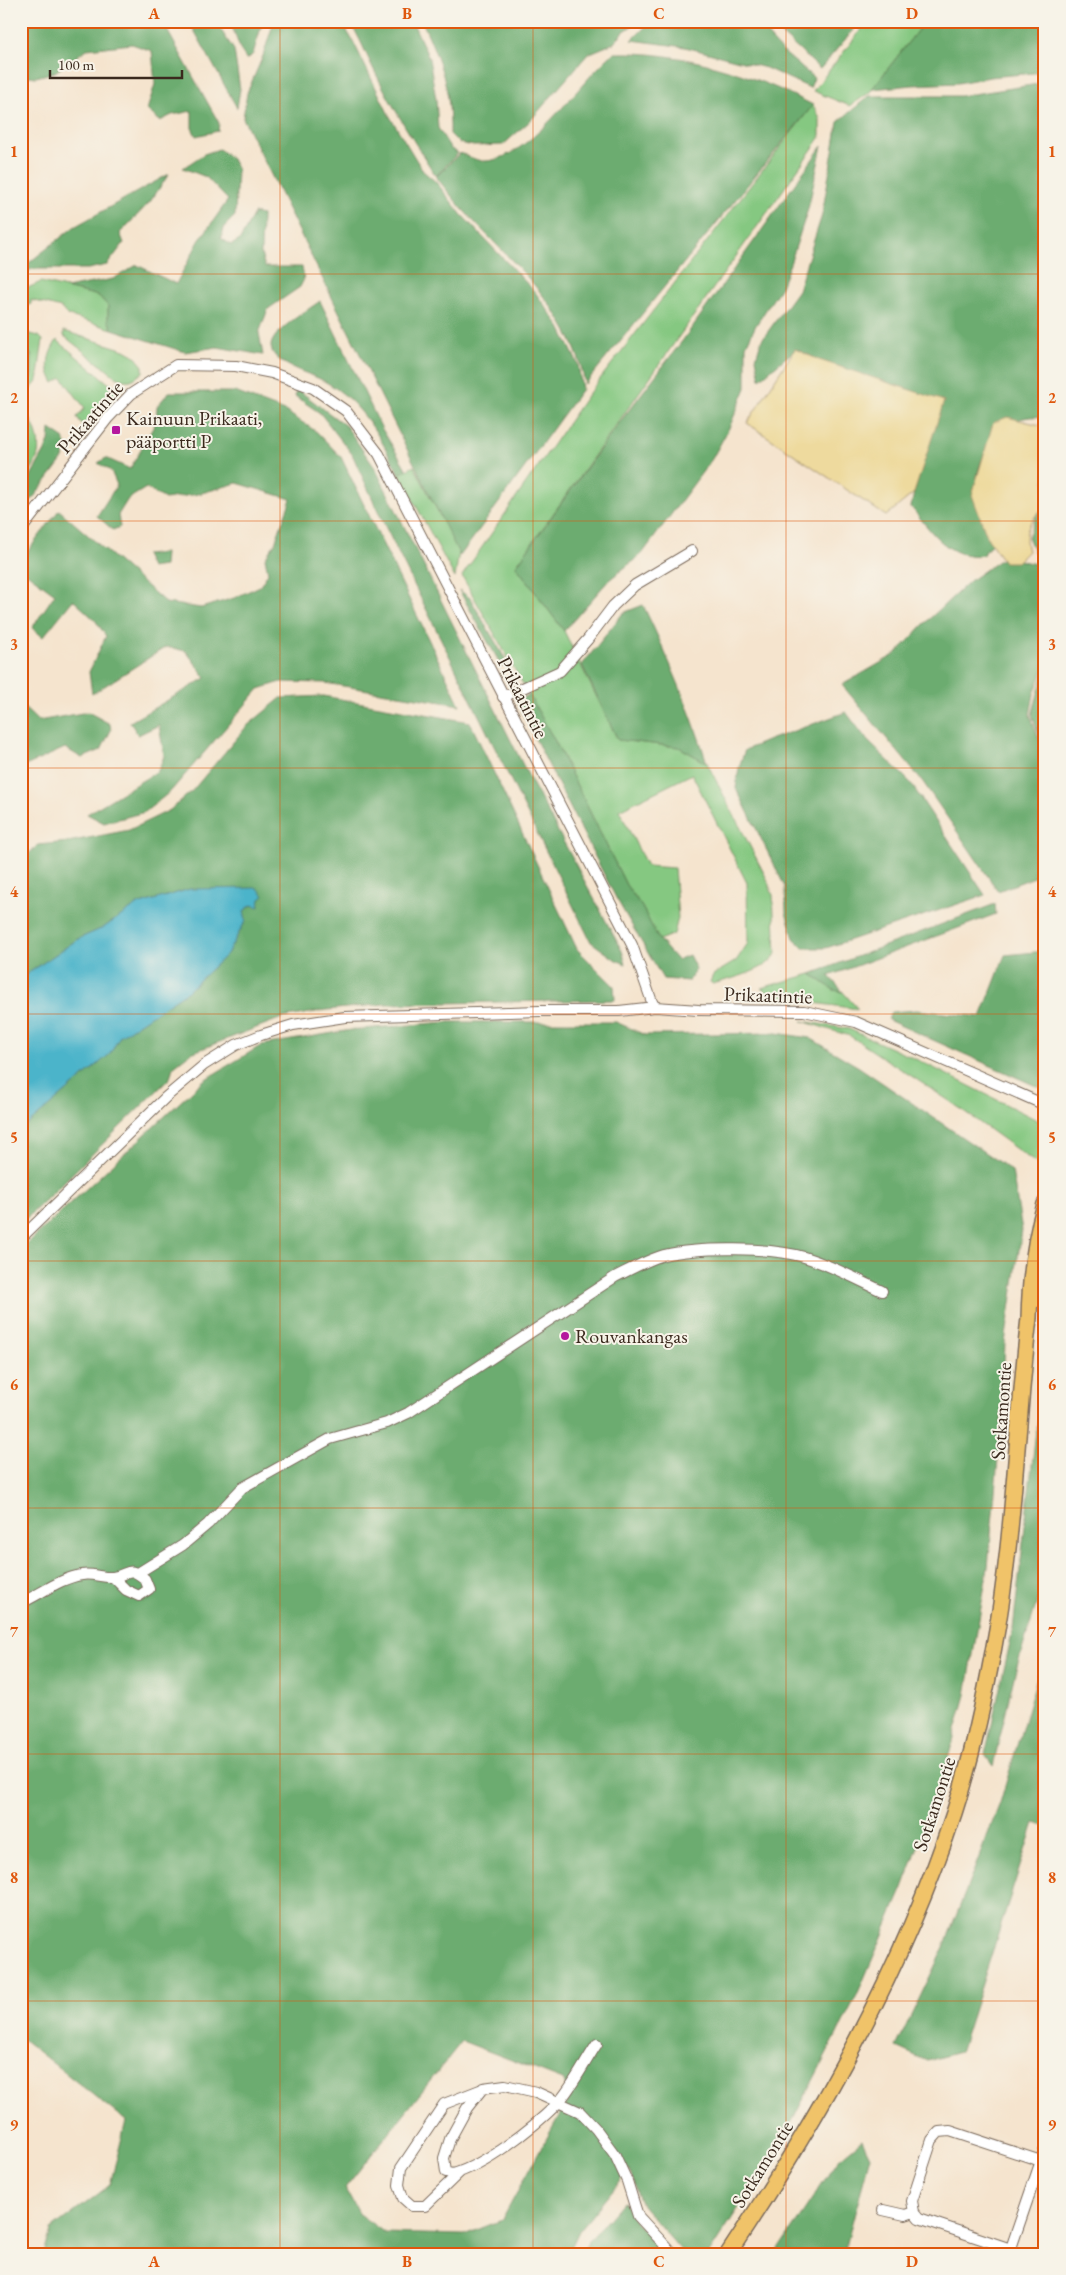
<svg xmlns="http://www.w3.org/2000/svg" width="1066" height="2275" font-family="'EB Garamond',serif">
<rect width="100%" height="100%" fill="#f7f3e8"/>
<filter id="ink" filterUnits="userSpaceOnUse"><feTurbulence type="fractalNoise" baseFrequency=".02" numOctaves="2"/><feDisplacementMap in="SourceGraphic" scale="10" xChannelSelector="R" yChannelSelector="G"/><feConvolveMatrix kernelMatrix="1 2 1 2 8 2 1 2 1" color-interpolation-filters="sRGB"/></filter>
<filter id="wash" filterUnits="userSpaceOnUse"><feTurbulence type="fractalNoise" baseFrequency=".0096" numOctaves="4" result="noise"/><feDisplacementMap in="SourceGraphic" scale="20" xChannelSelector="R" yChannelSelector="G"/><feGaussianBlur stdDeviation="1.12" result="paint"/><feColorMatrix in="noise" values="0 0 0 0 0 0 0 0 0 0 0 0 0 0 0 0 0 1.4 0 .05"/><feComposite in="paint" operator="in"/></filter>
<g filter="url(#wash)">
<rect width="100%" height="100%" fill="#f5e4ce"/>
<g fill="#85c881" stroke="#607950">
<path d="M 868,21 L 925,21 L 869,93 L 850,106 L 813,91 Z"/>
<path d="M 813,105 L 820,119 L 820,138 L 516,566 L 564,631 L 618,740 L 679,747 L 707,763 L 767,879 L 773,895 L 776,953 C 771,970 729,979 713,984 L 710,982 L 713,975 L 736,961 L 748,943 L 747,883 L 692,774 L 619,810 L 647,866 L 674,868 L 678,918 L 674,934 L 659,940 L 642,907 L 626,885 L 556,743 L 462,576 L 586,397 Z"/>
<path d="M 41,282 L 99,296 L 108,306 L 108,320 L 112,329 L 67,315 L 61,308 L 31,300 L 31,304 L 21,308 L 21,291 Z"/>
<path d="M 64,331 L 125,350 L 134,355 L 143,366 L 143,372 C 132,381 129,383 116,377 L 64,336 Z"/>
<path d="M 21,332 L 39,336 L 43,340 L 37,382 L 27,393 L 21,386 L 21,380 L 26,383 Z"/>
<path d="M 57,340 L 119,392 L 104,401 L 86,424 L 81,423 L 77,417 L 85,408 L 62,378 L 54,383 C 45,367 47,356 57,340 Z"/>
<path d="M 21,405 C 33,421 45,443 35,463 C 32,470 26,476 21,482 Z"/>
<path d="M 414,466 L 459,552 L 455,578 L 399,474 Z"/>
<path d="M 811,974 L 834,990 L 843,992 L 858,1009 L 777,998 L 761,988 Z"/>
<path d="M 802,1021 L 849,1029 L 922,1062 L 1045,1124 L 1045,1157 L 1040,1166 L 951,1102 L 850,1036 Z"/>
</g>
<g fill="#6cac6f" stroke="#546b46" fill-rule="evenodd">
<path d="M 21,21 L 162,21 L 219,123 L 218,131 L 196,136 L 192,128 L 192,111 L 172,115 L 160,121 L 147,110 L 155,84 L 152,51 L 132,44 L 87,49 L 55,72 L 36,77 L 21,75 Z"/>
<path d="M 189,21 L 215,21 L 234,50 L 240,89 L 237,108 Z"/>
<path d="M 230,21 L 263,21 L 253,54 L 247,60 L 241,51 Z"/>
<path d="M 274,21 L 341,21 L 353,41 L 389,115 L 423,171 L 436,182 L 461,214 L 535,292 L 560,327 L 578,364 L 582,389 L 460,556 L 243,118 L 247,93 L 263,56 Z"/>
<path d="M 349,21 L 412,21 L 429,58 L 436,99 L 438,128 L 451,149 L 458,153 L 436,176 C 414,142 393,108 375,72 C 366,55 360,37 349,21 Z"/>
<path d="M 422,21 L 639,21 L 623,32 L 614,43 L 588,54 L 530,121 L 503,145 L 474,146 L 459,143 L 450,134 C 451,88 440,62 422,21 Z"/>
<path d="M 651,21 L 755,21 L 781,50 L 814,78 L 810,88 L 766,68 L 685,47 L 632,40 Z"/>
<path d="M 767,21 L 861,21 L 820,69 Z"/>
<path d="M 925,21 L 1045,21 L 1045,72 L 990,77 L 958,83 L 913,85 L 872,89 Z"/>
<path d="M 614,53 C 683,51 752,74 813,105 L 585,384 C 573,311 513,264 465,212 C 455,201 446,189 436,177 L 460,153 C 466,155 475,160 482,161 C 529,163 579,81 614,53 Z"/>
<path d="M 1045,83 L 1045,417 C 1033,416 1021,417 1011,423 C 989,435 973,471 976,496 C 978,513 984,528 991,544 L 983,555 C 948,560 931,531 911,507 L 914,493 L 943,401 L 819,360 L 796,349 L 760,379 L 756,358 L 761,341 L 798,290 L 822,215 L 838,122 L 869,96 L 960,96 Z"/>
<path d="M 822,146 L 808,209 L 791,261 L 781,287 L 756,325 L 746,346 L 746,388 L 729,428 L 712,459 L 642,554 L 609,580 L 564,631 L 516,566 L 619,423 L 683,340 Z"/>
<path d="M 219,149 L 232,159 L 237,169 L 235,216 L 225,226 L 221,238 L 231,245 L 240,240 L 254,213 L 262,215 L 261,254 L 265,267 L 302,267 L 304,279 L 300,287 L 268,309 L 259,333 L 263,355 L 217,347 L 185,352 L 112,329 L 108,320 L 108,306 L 99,296 L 66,288 L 113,279 L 137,265 L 176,284 L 199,241 L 228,200 L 206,177 L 183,168 L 204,154 Z"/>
<path d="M 169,174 L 150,202 L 120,233 L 124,243 L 107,265 L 88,269 L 32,269 L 21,275 L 21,269 L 74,227 Z"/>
<path d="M 320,301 L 382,429 L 407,470 L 399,474 C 380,437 362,402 324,381 C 310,373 273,365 271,347 C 270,332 308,310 320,301 Z"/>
<path d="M 21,340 L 32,356 L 32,376 L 26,383 L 21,380 Z"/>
<path d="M 297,389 L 346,426 L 375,468 L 530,779 L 622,951 L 626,964 L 616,960 L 591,942 L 385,526 L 352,454 L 320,413 L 295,396 Z"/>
<path d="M 169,392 L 235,392 L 285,411 L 317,432 L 341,457 L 460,705 L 325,683 L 281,682 L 259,689 L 171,791 L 145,812 L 104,823 L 87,814 L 158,771 L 164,756 L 159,725 L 138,735 L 130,722 L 206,678 L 186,651 L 166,647 L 92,694 L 89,672 L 106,636 L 95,620 L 73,600 L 43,637 L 32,628 L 55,594 L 24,571 L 21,573 L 21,560 L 59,510 L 166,603 L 201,608 L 234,598 L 260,586 L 268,573 L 265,558 L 275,543 L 291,499 L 237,483 L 198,494 L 165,499 L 146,488 L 128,499 L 118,515 L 120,527 L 113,530 L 97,516 L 117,485 L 111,471 L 98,463 L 106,458 L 130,469 L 156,422 L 157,406 Z"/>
<path d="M 50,429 L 62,437 L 68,447 L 62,460 L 21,514 L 21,493 L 45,451 L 49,441 Z"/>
<path d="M 1045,507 L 1045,560 L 1035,553 L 1028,537 L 1037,514 Z"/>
<path d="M 165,553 L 164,566 L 151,568 L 145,555 Z"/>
<path d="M 1004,557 L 1045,566 L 1045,665 L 1034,694 L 1030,715 L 1045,755 L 1045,873 L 998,891 L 923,782 L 842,685 L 896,654 L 925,623 L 971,580 Z"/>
<path d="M 459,590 L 470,598 L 507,662 L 502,667 Z"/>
<path d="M 643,605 C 668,657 690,708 707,763 L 679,747 L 618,740 L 582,665 L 623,613 Z"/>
<path d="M 1045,668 L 1045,751 L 1032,715 Z"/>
<path d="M 529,695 L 556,743 L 626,885 L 642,907 L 659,940 L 677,960 L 689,955 L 696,969 L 689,981 L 663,979 L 616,898 L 516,701 Z"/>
<path d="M 323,696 L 470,722 L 577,949 L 614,986 L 615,1000 L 385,1004 L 327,1010 L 282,1018 L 191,1053 L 173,1067 L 170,1078 L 21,1224 L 21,1130 L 110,1054 L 120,1036 L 188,991 L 227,954 L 246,920 L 244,911 L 260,899 L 190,889 L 137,905 L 103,928 L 78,939 L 21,978 L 21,861 L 38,845 L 68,842 L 129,830 L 170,810 L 192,791 L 247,726 L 281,698 Z"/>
<path d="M 21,705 L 38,721 L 88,712 L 110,724 L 111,730 L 101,750 L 82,758 L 65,748 L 21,768 Z"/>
<path d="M 846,712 L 868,741 L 910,782 L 985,895 L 826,948 L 803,948 L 794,938 L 786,913 L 785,887 L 736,788 L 739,767 L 745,750 L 769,740 Z"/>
<path d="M 995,904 L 996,914 L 829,976 L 843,992 L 834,990 L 811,974 Z"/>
<path d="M 1045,951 L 1045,1090 L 888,1020 L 891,1012 L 916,1010 L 981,1017 L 1005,955 Z"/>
<path d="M 446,1022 L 616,1022 L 645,1035 L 776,1033 L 810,1038 L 859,1067 L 1012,1171 L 1022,1230 L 1005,1343 L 1001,1427 L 988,1567 L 966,1695 L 941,1783 L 903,1888 L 857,1995 L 783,2139 L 709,2254 L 684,2254 L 642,2205 L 629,2170 L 579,2231 L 568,2254 L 44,2254 L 51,2230 L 110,2185 L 126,2121 L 21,2038 L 21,1249 L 204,1080 L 262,1045 L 351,1030 ZM 462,2041 L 563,2080 L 571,2094 L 502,2220 L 464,2235 L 385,2233 L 360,2215 L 345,2188 Z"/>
<path d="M 1045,1388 L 1045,1576 L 1015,1673 L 993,1766 L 985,1755 L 1013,1629 L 1036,1431 Z"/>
<path d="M 1045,1651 L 1045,1772 L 1041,1785 L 1045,1787 L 1045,1826 L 1034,1823 L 960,2052 L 927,2061 L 896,2047 L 944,1947 L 1000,1803 Z"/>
<path d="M 862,2140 L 870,2156 L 844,2254 L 775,2254 L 838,2160 Z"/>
<path d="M 624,2201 L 634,2221 L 647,2233 L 662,2254 L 582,2254 L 588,2242 Z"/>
</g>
<g fill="#eeda9e" stroke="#94825e">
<path d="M 795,349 L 819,360 L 944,401 L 914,493 L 886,516 L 747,423 Z"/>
<path d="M 1007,417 L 1040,425 L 1045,421 L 1045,506 C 1031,519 1022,531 1028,551 L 1017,562 L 1004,562 L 988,539 L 972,495 L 993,423 Z"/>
</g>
<path fill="#4cb4ca" stroke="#446f74" d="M 258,888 L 264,896 L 260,899 L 259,907 L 251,905 L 244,911 L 246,920 L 227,954 L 188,991 L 120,1036 L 110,1054 L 21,1130 L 21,978 L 78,939 L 103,928 L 137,905 L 190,889 Z"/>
</g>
<g filter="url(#ink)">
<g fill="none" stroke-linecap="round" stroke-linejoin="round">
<defs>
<g id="minor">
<path d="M 21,530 L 108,418 L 131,394 L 176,365 L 236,366 L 272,373 L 313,388 L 346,411 L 379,454 L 632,945 L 652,1002 L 655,1007"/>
<path d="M 503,697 L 560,671 L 588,639 L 613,606 L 635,585 L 692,551"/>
<path d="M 21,1238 L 166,1097 L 204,1065 L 236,1045 L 261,1035 L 293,1025 L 345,1017 L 539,1011 L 619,1011 L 655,1007 L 699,1010 L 804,1011 L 856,1022 L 1045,1105"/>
<path d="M 138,1573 L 183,1545 L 208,1524 L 242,1488 L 330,1439 L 387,1423 L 408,1413 L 615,1277 C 631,1269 647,1260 664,1255 C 699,1247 771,1247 804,1257 C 831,1265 856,1279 882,1291"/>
<path d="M 21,1603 C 41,1594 60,1578 82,1575 C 92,1573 103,1578 113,1577 C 131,1574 127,1565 145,1579 L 149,1589 L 139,1596 L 126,1590 L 113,1577"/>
<path d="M 597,2044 C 585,2062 572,2088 557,2104 C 533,2128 485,2165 453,2174 L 446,2172 L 444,2158 L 450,2139 L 467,2108 L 483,2088 L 505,2085 L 536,2092 L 580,2112 L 596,2129 L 615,2155 L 627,2181 L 638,2216 L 673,2254"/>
<path d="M 459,2173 L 425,2206 L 412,2206 L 403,2198 L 399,2185 L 401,2168 L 444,2104 L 480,2090"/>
<path d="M 883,2210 L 905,2215 L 914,2212"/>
<path d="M 1011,2249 L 919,2218 L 914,2212 L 912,2201 L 932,2140 L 939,2132 L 950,2131 L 1041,2161"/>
<path d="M 1009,2254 L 1045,2149"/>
</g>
<g id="highway">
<path d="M 1035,1300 L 1045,1265"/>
<path d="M 728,2254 C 820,2116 902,1971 954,1813 C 971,1761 983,1706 993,1652 C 1014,1542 1016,1429 1029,1318 C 1030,1279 1034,1242 1045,1204"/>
</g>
</defs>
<use href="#minor" stroke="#7c6b5c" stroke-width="12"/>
<use href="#highway" stroke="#7c6b5c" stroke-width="18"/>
<use href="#minor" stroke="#fff" stroke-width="10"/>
<use href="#highway" stroke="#f0c369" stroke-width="15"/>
</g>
</g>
<path fill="none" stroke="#df570d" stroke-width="1" stroke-opacity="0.55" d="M 280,21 L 280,2254M 533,21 L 533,2254M 786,21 L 786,2254M 21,274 L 1045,274M 21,521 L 1045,521M 21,768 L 1045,768M 21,1014 L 1045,1014M 21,1261 L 1045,1261M 21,1508 L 1045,1508M 21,1754 L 1045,1754M 21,2001 L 1045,2001"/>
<g fill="#b5179e" stroke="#f7f3e8" stroke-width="2">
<rect x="111" y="425" width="10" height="10" rx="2.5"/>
<circle cx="565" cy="1336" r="5"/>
</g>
<g text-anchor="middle" stroke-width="4" stroke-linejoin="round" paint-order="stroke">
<g font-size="20" fill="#3b2a1e" stroke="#f7f3e8">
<text transform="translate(90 417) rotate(-49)" y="7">Prikaatintie</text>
<text transform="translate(523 697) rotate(63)" y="7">Prikaatintie</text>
<text transform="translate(768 995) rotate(2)" y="7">Prikaatintie</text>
<text transform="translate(1001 1411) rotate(-86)" y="7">Sotkamontie</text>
<text transform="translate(934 1804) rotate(-72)" y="7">Sotkamontie</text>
<text transform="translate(762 2164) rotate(-58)" y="7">Sotkamontie</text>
</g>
<g font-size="20" fill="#3b2a1e" stroke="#f7f3e8" text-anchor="start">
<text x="126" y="425">Kainuun Prikaati,<tspan x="126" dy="23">pääportti P</tspan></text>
<text x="575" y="1343">Rouvankangas</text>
</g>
</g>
<rect width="1066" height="2275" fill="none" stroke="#f7f3e8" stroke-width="55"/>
<path d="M50 70v8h132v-8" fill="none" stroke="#3b2a1e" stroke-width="2.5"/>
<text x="58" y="70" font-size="15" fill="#3b2a1e" stroke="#f7f3e8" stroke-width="4" paint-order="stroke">100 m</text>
<rect x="28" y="28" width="1010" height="2220" fill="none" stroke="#df570d" stroke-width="2"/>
<g font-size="16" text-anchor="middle" font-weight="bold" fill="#df570d">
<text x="154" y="19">A</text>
<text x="407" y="19">B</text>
<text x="659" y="19">C</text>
<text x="912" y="19">D</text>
<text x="14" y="157">1</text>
<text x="1052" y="157">1</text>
<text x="14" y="403">2</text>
<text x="1052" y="403">2</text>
<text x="14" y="650">3</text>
<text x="1052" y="650">3</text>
<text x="14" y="897">4</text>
<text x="1052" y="897">4</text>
<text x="14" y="1143">5</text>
<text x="1052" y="1143">5</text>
<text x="14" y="1390">6</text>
<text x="1052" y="1390">6</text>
<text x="14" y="1637">7</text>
<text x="1052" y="1637">7</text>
<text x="14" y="1883">8</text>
<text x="1052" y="1883">8</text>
<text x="14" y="2130">9</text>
<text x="1052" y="2130">9</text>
<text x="154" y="2267">A</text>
<text x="407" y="2267">B</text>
<text x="659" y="2267">C</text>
<text x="912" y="2267">D</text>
</g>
</svg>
